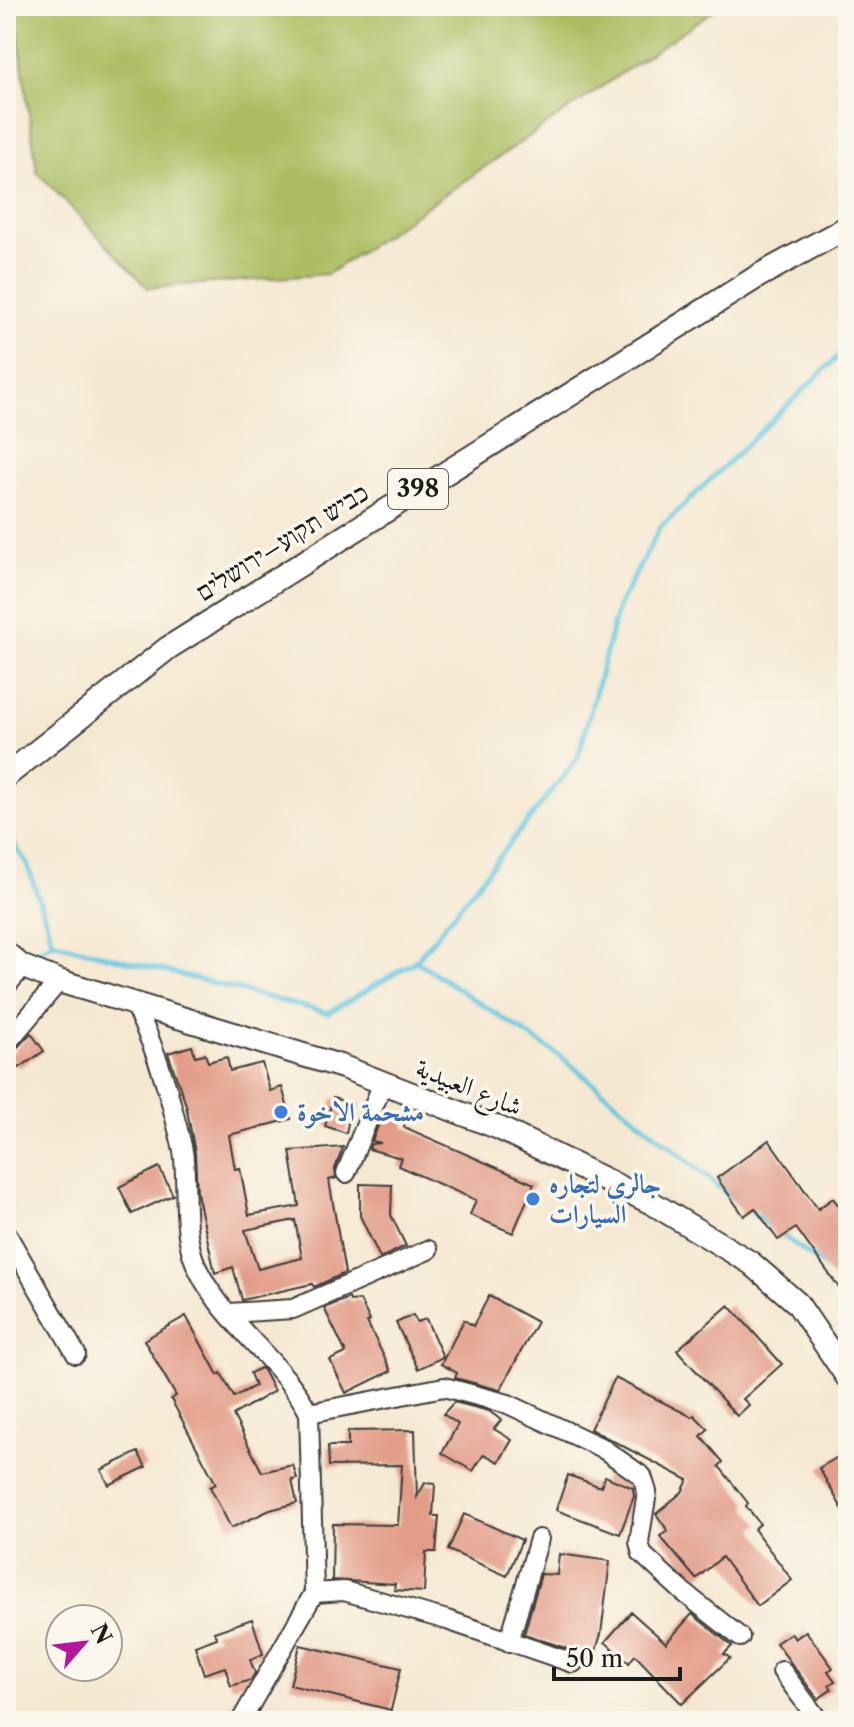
<svg xmlns="http://www.w3.org/2000/svg" width="854" height="1727" font-family="'Libre Caslon Text',Amiri,'Frank Ruhl Libre',serif">
<rect width="100%" height="100%" fill="#fbf7ec"/>
<filter id="ink" filterUnits="userSpaceOnUse"><feTurbulence type="fractalNoise" baseFrequency=".0125" numOctaves="2"/><feDisplacementMap in="SourceGraphic" scale="16" xChannelSelector="R" yChannelSelector="G"/><feConvolveMatrix kernelMatrix="1 2 1 2 8 2 1 2 1" color-interpolation-filters="sRGB"/></filter>
<filter id="wash" filterUnits="userSpaceOnUse"><feTurbulence type="fractalNoise" baseFrequency=".006" numOctaves="4" result="noise"/><feDisplacementMap in="SourceGraphic" scale="32" xChannelSelector="R" yChannelSelector="G"/><feGaussianBlur stdDeviation="1.8" result="paint"/><feColorMatrix in="noise" values="0 0 0 0 0 0 0 0 0 0 0 0 0 0 0 0 0 1.4 0 .05"/><feComposite in="paint" operator="in"/></filter>
<g filter="url(#wash)">
<rect width="100%" height="100%" fill="#f5e8d1"/>
<path fill="#abbd60" stroke="#646c3e" stroke-width="2" d="M 14,6 L 720,6 L 328,274 L 148,288 L 37,172 Z"/>
<g fill="none" stroke-linecap="round" stroke-linejoin="round">
<g stroke="#61c7df" stroke-width="5">
<path d="M 6,832 L 27,864 L 53,942 L 33,955"/>
<path d="M 53,942 L 328,1013 L 416,961 L 578,758 L 618,607 L 660,528 L 848,347"/>
<path d="M 416,961 L 560,1056 L 735,1200"/>
<path d="M 6,1079 L 9,1076"/>
<path d="M 746,1208 L 770,1226"/>
<path d="M 778,1232 L 828,1269"/>
</g>
</g>
<g id="blocks">
<g fill="#e29c88" fill-rule="evenodd">
<path d="M 31,1033 L 44,1051 L 19,1068 L 10,1055 Z"/>
<path d="M 192,1046 L 195,1056 L 205,1054 L 208,1062 L 227,1057 L 230,1071 L 262,1063 L 270,1091 L 282,1087 L 291,1119 L 229,1135 L 235,1169 L 240,1168 L 249,1215 L 299,1206 L 290,1151 L 343,1147 L 335,1169 L 336,1178 L 329,1180 L 345,1273 L 314,1287 L 312,1284 L 242,1300 L 233,1267 L 215,1273 L 197,1193 L 195,1152 L 186,1105 L 168,1053 ZM 295,1220 L 302,1258 L 258,1269 L 245,1230 Z"/>
<path d="M 333,1098 L 352,1104 L 346,1133 L 325,1126 Z"/>
<path d="M 382,1116 L 405,1122 L 404,1127 L 534,1184 L 513,1233 L 470,1215 L 476,1200 L 398,1166 L 401,1158 L 369,1149 L 371,1144 L 381,1143 L 372,1141 Z"/>
<path d="M 769,1140 L 818,1209 L 833,1198 L 848,1219 L 848,1300 L 796,1228 L 778,1240 L 755,1208 L 744,1216 L 717,1178 Z"/>
<path d="M 159,1167 L 173,1195 L 132,1214 L 119,1187 Z"/>
<path d="M 360,1184 L 392,1185 L 391,1215 L 406,1246 L 380,1258 L 360,1216 Z"/>
<path d="M 489,1296 L 537,1322 L 500,1390 L 455,1378 L 457,1373 L 441,1364 L 464,1320 L 473,1326 Z"/>
<path d="M 349,1298 L 350,1301 L 360,1300 L 370,1321 L 367,1322 L 391,1371 L 346,1393 L 330,1360 L 346,1353 L 324,1308 Z"/>
<path d="M 729,1305 L 782,1364 L 743,1399 L 749,1405 L 737,1416 L 677,1350 Z"/>
<path d="M 413,1315 L 417,1322 L 426,1319 L 443,1357 L 418,1369 L 396,1323 Z"/>
<path d="M 186,1316 L 218,1375 L 221,1373 L 234,1397 L 255,1386 L 250,1373 L 261,1368 L 263,1370 L 274,1391 L 233,1415 L 262,1472 L 293,1465 L 297,1479 L 292,1480 L 297,1503 L 270,1510 L 231,1528 L 210,1487 L 216,1484 L 171,1399 L 176,1396 L 144,1340 Z"/>
<path d="M 615,1378 L 692,1417 L 694,1415 L 708,1429 L 701,1436 L 723,1462 L 719,1466 L 748,1503 L 746,1506 L 760,1524 L 754,1529 L 792,1580 L 758,1606 L 722,1557 L 696,1579 L 660,1536 L 668,1531 L 656,1514 L 682,1492 L 688,1480 L 590,1429 Z"/>
<path d="M 454,1402 L 489,1411 L 501,1420 L 494,1429 L 512,1440 L 499,1462 L 484,1454 L 473,1471 L 442,1453 L 458,1424 L 443,1414 Z"/>
<path d="M 415,1430 L 417,1497 L 425,1483 L 435,1484 L 433,1516 L 439,1516 L 436,1552 L 426,1552 L 424,1592 L 394,1590 L 395,1584 L 332,1580 L 333,1524 L 398,1525 L 402,1465 L 329,1466 L 328,1446 L 348,1446 L 348,1431 Z"/>
<path d="M 848,1451 L 848,1519 L 819,1468 Z"/>
<path d="M 138,1452 L 146,1467 L 109,1485 L 101,1470 Z"/>
<path d="M 568,1475 L 601,1487 L 605,1476 L 633,1488 L 634,1496 L 620,1534 L 556,1510 Z"/>
<path d="M 464,1514 L 522,1540 L 507,1576 L 448,1550 Z"/>
<path d="M 559,1554 L 610,1561 L 601,1634 L 593,1660 L 577,1652 L 524,1634 L 541,1574 L 557,1575 Z"/>
<path d="M 631,1612 L 666,1643 L 692,1614 L 732,1646 L 724,1654 L 730,1658 L 682,1704 L 635,1655 L 629,1663 L 605,1642 Z"/>
<path d="M 252,1619 L 263,1654 L 250,1660 L 255,1673 L 251,1680 L 231,1686 L 225,1667 L 204,1674 L 195,1646 L 217,1638 L 214,1632 Z"/>
<path d="M 806,1631 L 833,1668 L 828,1671 L 835,1681 L 829,1685 L 832,1689 L 818,1699 L 776,1643 L 791,1633 L 795,1639 Z"/>
<path d="M 300,1645 L 401,1668 L 391,1710 L 290,1685 Z"/>
</g>
</g>
</g>
<g filter="url(#ink)">
<use href="#blocks" fill-opacity="0" stroke="#3d3b37" stroke-width="2"/>
<g fill="none" stroke-linecap="round" stroke-linejoin="round">
<defs>
<g id="minor">
<path d="M 133,1003 C 152,1040 165,1077 175,1118 C 178,1131 183,1145 184,1159 C 187,1191 183,1226 193,1257 C 213,1316 281,1358 309,1413 L 314,1593 L 241,1721"/>
<path d="M 6,1044 L 59,981"/>
<path d="M 346,1173 L 383,1083"/>
<path d="M 6,1233 L 76,1354"/>
<path d="M 229,1313 L 293,1309 L 428,1250"/>
<path d="M 309,1413 L 444,1387 L 508,1404 L 602,1448 L 642,1476 L 647,1492 L 639,1542 L 642,1554 L 682,1591 L 740,1637"/>
<path d="M 314,1593 L 344,1591 L 447,1620 L 573,1663"/>
<path d="M 509,1642 L 539,1539"/>
<path d="M 782,1671 L 819,1721"/>
</g>
<g id="major">
<path d="M 6,776 L 168,648 L 760,275 L 848,227"/>
<path d="M 6,953 L 21,966 L 59,981 L 343,1067 L 499,1128 L 652,1203 L 751,1263 L 797,1303 L 848,1378"/>
<path d="M 6,983 L 21,966"/>
</g>
</defs>
<use href="#minor" stroke="#3d3b37" stroke-width="22"/>
<use href="#major" stroke="#3d3b37" stroke-width="26"/>
<use href="#minor" stroke="#fff" stroke-width="18"/>
<use href="#major" stroke="#fff" stroke-width="22"/>
</g>
</g>
<g fill="#3f7fe0" stroke="#fbf7ec" stroke-width="3">
<circle cx="281" cy="1112" r="8"/>
<circle cx="533" cy="1199" r="8"/>
</g>
<g text-anchor="middle" stroke-width="7" stroke-linejoin="round" paint-order="stroke">
<rect fill="#fbf7ec" stroke="#5f5e5a" stroke-width="2" x="388" y="469" width="60" height="40" rx="6"/>
<g font-size="24" font-weight="bold" fill="#1c1c1c">
<text x="418" y="497">398</text>
</g>
<g font-size="26" fill="#1c1c1c" stroke="#fbf7ec">
<text transform="translate(282 542) rotate(-32)" y="9">כביש תקוע–ירושלים</text>
<text transform="translate(469 1087) rotate(22)" y="9">شارع العبيدية</text>
</g>
<g font-size="26" font-weight="bold" fill="#366cbe" stroke="#fbf7ec" text-anchor="start">
<text x="297" y="1121">مشحمة الاخوة</text>
<text x="549" y="1193">جالري لتجاره<tspan x="549" dy="30">السيارات</tspan></text>
</g>
</g>
<rect width="854" height="1727" fill="none" stroke="#fbf7ec" stroke-width="32"/>
<g transform="translate(84 1643) rotate(62)"><circle r="38" fill="#fbf7ec" stroke="#a29f99" stroke-width="2"/>
<path d="M0-6L14 30L0 20L-14 30Z" fill="#b5179e"/>
<text y="-12" font-size="22" font-weight="bold" text-anchor="middle" fill="#1c1c1c">N</text>
</g>
<path d="M554 1667v12h126v-12" fill="none" stroke="#1c1c1c" stroke-width="4"/>
<text x="566" y="1667" font-size="24" fill="#1c1c1c" stroke="#fbf7ec" stroke-width="6" paint-order="stroke">50 m</text>
</svg>
